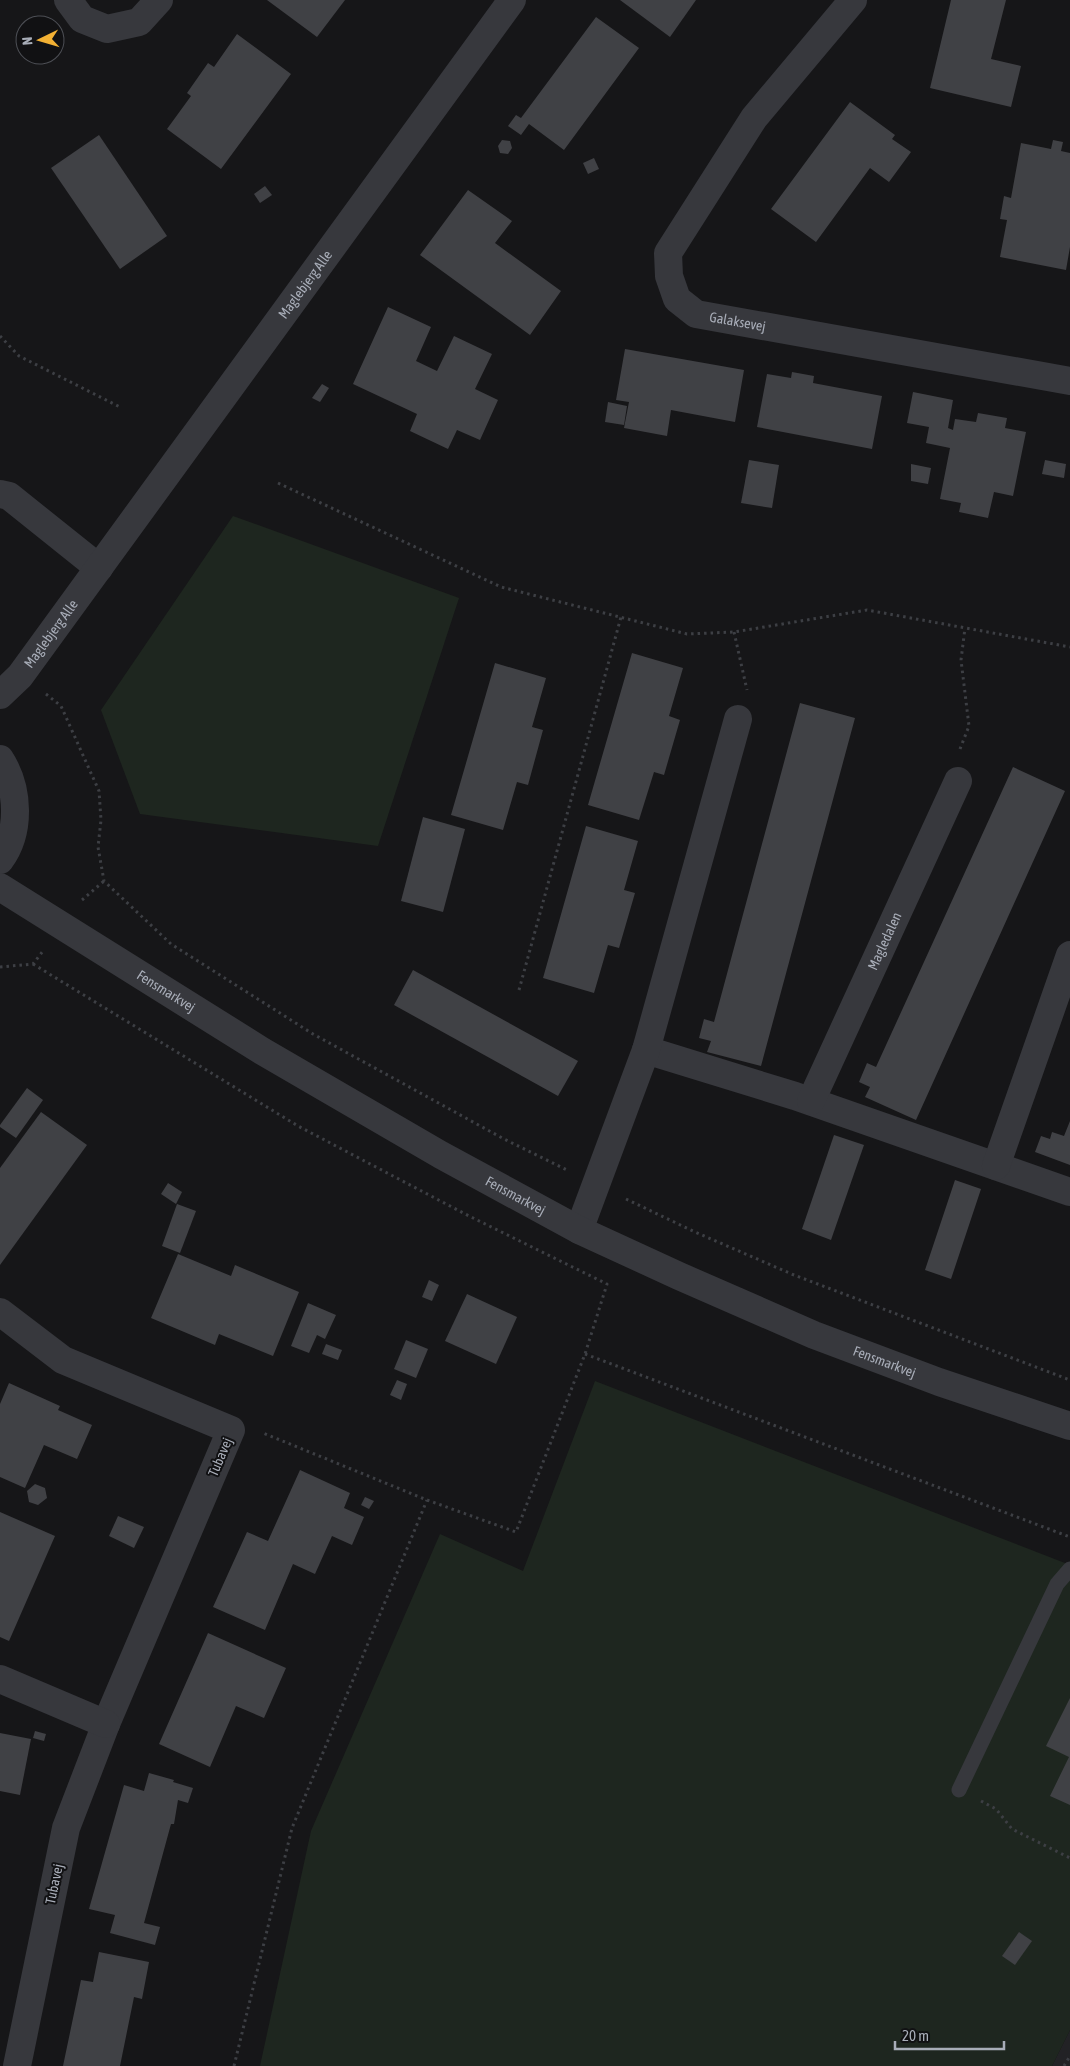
<svg xmlns="http://www.w3.org/2000/svg" width="1070" height="2066" font-family="'Asap Condensed',sans-serif">
<rect width="100%" height="100%" fill="#161618"/>
<path fill="#222225" d="M 1070,2030 L 1070,2066 L 1052,2066 Z"/>
<g fill="#1e261f">
<path d="M 233,516 L 459,598 L 378,846 L 140,814 L 101,710 Z"/>
<path d="M 595,1381 L 1070,1565 L 1070,2030 L 1052,2066 L 260,2066 L 311,1831 L 440,1534 L 523,1571 Z"/>
</g>
<g fill="#404145">
<path d="M 267,0 L 345,0 L 317,37 Z"/>
<path d="M 620,0 L 696,0 L 670,37 Z"/>
<path d="M 951,0 L 1006,0 L 991,59 L 1021,66 L 1011,107 L 930,88 Z"/>
<path d="M 596,17 L 639,48 L 564,150 L 529,124 L 521,135 L 508,126 L 516,115 L 521,118 Z"/>
<path d="M 237,34 L 291,74 L 221,169 L 167,129 L 191,96 L 187,93 L 208,63 L 214,67 Z"/>
<path d="M 850,102 L 895,135 L 892,139 L 911,152 L 889,182 L 870,168 L 816,242 L 771,209 Z"/>
<path d="M 99,135 L 167,236 L 120,269 L 51,168 Z"/>
<path d="M 502,140 L 510,141 L 512,148 L 508,154 L 500,153 L 498,146 Z"/>
<path d="M 1053,140 L 1063,142 L 1061,151 L 1070,153 L 1070,247 L 1066,270 L 1000,257 L 1007,220 L 1000,219 L 1004,196 L 1011,198 L 1021,143 L 1051,149 Z"/>
<path d="M 594,158 L 599,169 L 588,174 L 583,163 Z"/>
<path d="M 265,186 L 272,195 L 260,203 L 254,194 Z"/>
<path d="M 468,190 L 512,221 L 495,243 L 561,291 L 530,335 L 420,255 Z"/>
<path d="M 388,307 L 431,327 L 416,361 L 437,371 L 454,336 L 492,354 L 475,389 L 498,400 L 480,440 L 457,430 L 448,449 L 410,431 L 417,414 L 353,384 Z"/>
<path d="M 625,349 L 744,370 L 735,422 L 671,410 L 667,436 L 624,428 L 629,402 L 616,400 Z"/>
<path d="M 792,372 L 814,376 L 813,383 L 882,396 L 872,449 L 757,427 L 767,374 L 791,378 Z"/>
<path d="M 322,384 L 329,388 L 320,402 L 312,398 Z"/>
<path d="M 913,392 L 953,400 L 948,428 L 953,430 L 955,419 L 976,422 L 978,413 L 1007,418 L 1005,428 L 1026,432 L 1013,496 L 994,492 L 988,518 L 959,512 L 961,503 L 940,499 L 950,448 L 926,443 L 929,427 L 907,423 Z"/>
<path d="M 608,402 L 627,406 L 624,425 L 605,422 Z"/>
<path d="M 749,460 L 779,465 L 772,508 L 741,503 Z"/>
<path d="M 1045,460 L 1066,464 L 1064,478 L 1042,474 Z"/>
<path d="M 911,464 L 931,468 L 928,484 L 911,481 Z"/>
<path d="M 632,653 L 683,668 L 669,716 L 680,720 L 664,775 L 654,772 L 639,820 L 588,805 Z"/>
<path d="M 495,663 L 546,678 L 532,727 L 543,730 L 528,785 L 517,782 L 503,830 L 451,815 Z"/>
<path d="M 800,703 L 855,718 L 761,1066 L 707,1052 L 711,1041 L 699,1038 L 704,1019 L 714,1022 Z"/>
<path d="M 1013,767 L 1065,791 L 916,1120 L 865,1097 L 870,1087 L 859,1082 L 867,1063 L 876,1067 Z"/>
<path d="M 423,817 L 465,829 L 443,912 L 401,901 Z"/>
<path d="M 586,826 L 638,841 L 624,890 L 635,893 L 619,948 L 608,945 L 594,993 L 543,978 Z"/>
<path d="M 413,970 L 578,1061 L 558,1096 L 394,1005 Z"/>
<path d="M 27,1088 L 43,1100 L 16,1138 L 0,1127 L 0,1125 Z"/>
<path d="M 41,1112 L 87,1145 L 0,1265 L 0,1168 Z"/>
<path d="M 1070,1121 L 1070,1165 L 1035,1152 L 1041,1136 L 1050,1139 L 1052,1132 L 1064,1136 Z"/>
<path d="M 834,1135 L 864,1145 L 831,1240 L 802,1229 Z"/>
<path d="M 955,1180 L 981,1189 L 951,1279 L 925,1270 Z"/>
<path d="M 168,1183 L 182,1192 L 176,1204 L 161,1194 Z"/>
<path d="M 177,1204 L 196,1211 L 180,1253 L 162,1246 Z"/>
<path d="M 178,1254 L 231,1276 L 235,1265 L 299,1292 L 273,1356 L 219,1334 L 215,1345 L 151,1318 Z"/>
<path d="M 429,1280 L 439,1285 L 432,1301 L 422,1297 Z"/>
<path d="M 467,1294 L 517,1317 L 496,1364 L 445,1341 Z"/>
<path d="M 308,1303 L 336,1315 L 325,1339 L 317,1335 L 309,1353 L 291,1346 Z"/>
<path d="M 406,1340 L 428,1349 L 416,1378 L 394,1369 Z"/>
<path d="M 326,1344 L 342,1350 L 338,1360 L 322,1354 Z"/>
<path d="M 397,1380 L 407,1384 L 401,1400 L 390,1395 Z"/>
<path d="M 9,1383 L 60,1406 L 58,1410 L 92,1425 L 77,1459 L 44,1445 L 25,1488 L 0,1477 L 0,1404 Z"/>
<path d="M 300,1470 L 350,1493 L 344,1508 L 364,1517 L 352,1545 L 332,1536 L 315,1574 L 293,1564 L 265,1630 L 213,1607 L 247,1532 L 268,1541 Z"/>
<path d="M 35,1484 L 45,1488 L 47,1498 L 38,1505 L 29,1502 L 27,1491 Z"/>
<path d="M 365,1497 L 374,1501 L 369,1509 L 361,1505 Z"/>
<path d="M 0,1512 L 55,1536 L 9,1641 L 0,1637 Z"/>
<path d="M 118,1516 L 144,1527 L 134,1548 L 109,1536 Z"/>
<path d="M 208,1633 L 286,1668 L 264,1718 L 236,1706 L 210,1767 L 159,1744 Z"/>
<path d="M 1070,1698 L 1070,1805 L 1050,1796 L 1069,1757 L 1046,1746 Z"/>
<path d="M 35,1731 L 46,1734 L 44,1741 L 33,1738 Z"/>
<path d="M 0,1733 L 31,1739 L 20,1795 L 0,1791 Z"/>
<path d="M 149,1773 L 174,1780 L 173,1782 L 193,1788 L 188,1803 L 178,1800 L 174,1824 L 171,1824 L 144,1923 L 160,1927 L 155,1945 L 110,1933 L 115,1915 L 89,1909 L 124,1785 L 144,1791 Z"/>
<path d="M 1019,1932 L 1032,1941 L 1015,1965 L 1002,1956 Z"/>
<path d="M 99,1952 L 149,1962 L 142,1999 L 134,1997 L 120,2066 L 63,2066 L 81,1980 L 93,1982 Z"/>
</g>
<g fill="none" stroke-linecap="round" stroke-linejoin="round">
<g stroke="#3d3f44" stroke-width="3" stroke-dasharray="2.5 4" stroke-linecap="butt">
<path d="M 0,336 L 19,356 L 120,407"/>
<path d="M 278,483 L 501,587 L 687,634 L 734,632 L 867,610 L 1070,647"/>
<path d="M 734,632 L 747,690"/>
<path d="M 46,694 L 61,706 L 99,791 L 101,820 L 98,847 L 104,881 L 171,944 L 313,1034 L 504,1139 L 567,1170"/>
<path d="M 960,749 L 969,726 L 961,660 L 965,628"/>
<path d="M 82,900 L 104,881"/>
<path d="M 33,964 L 298,1126 L 469,1216 L 607,1284 L 585,1354 L 516,1532 L 427,1500 L 263,1433"/>
<path d="M 0,967 L 33,964 L 43,951"/>
<path d="M 519,990 L 621,617"/>
<path d="M 626,1199 L 695,1232 L 794,1275 L 1070,1380"/>
<path d="M 585,1354 L 1070,1537"/>
<path d="M 981,1801 L 996,1809 L 1012,1829 L 1070,1858"/>
<path d="M 234,2066 L 292,1828 L 427,1500"/>
<path d="M 1064,2066 L 1070,2056"/>
</g>
<path stroke="#37383d" stroke-width="15" d="M 959,1790 L 1057,1584 L 1070,1569"/>
<g stroke="#37383d" stroke-width="28">
<path d="M 68,0 L 82,19 L 107,29 L 139,22 L 159,0"/>
<path id="s1" d="M 853,0 L 754,118 L 668,253 L 669,276 L 677,299 L 696,314 L 1070,381"/>
<path d="M 0,494 L 9,496 L 99,568"/>
<path d="M 646,1050 L 795,1096 L 1070,1192"/>
<path id="s2" d="M 811,1101 L 958,781"/>
<path d="M 996,1166 L 1070,955"/>
<path d="M 579,1230 L 646,1050 L 738,719"/>
<path d="M 0,1312 L 63,1360 L 231,1430 L 106,1724 L 66,1828 L 17,2066"/>
<path d="M 0,1679 L 106,1724"/>
</g>
<g stroke="#37383d" stroke-width="28">
<path id="s3" d="M 0,695 L 20,676 L 512,0"/>
<path d="M 0,759 C 19,788 21,832 0,860"/>
<path id="s4" d="M 0,887 L 262,1051 L 441,1155 L 579,1230 L 679,1276 L 814,1335 L 939,1382 L 1070,1426"/>
</g>
</g>
<g text-anchor="middle" stroke-width="4" stroke-linejoin="round" paint-order="stroke">
<g font-size="14" fill="#a8adb8" stroke="#111113">
<text dy="5" stroke="none"><textPath href="#s3" startOffset="512">Maglebjerg Alle</textPath></text>
<text dy="5" stroke="none"><textPath href="#s1" startOffset="428">Galaksevej</textPath></text>
<text dy="5" stroke="none"><textPath href="#s3" startOffset="80">Maglebjerg Alle</textPath></text>
<text dy="5" stroke="none"><textPath href="#s2" startOffset="176">Magledalen</textPath></text>
<text dy="5" stroke="none"><textPath href="#s4" startOffset="196">Fensmarkvej</textPath></text>
<text dy="5" stroke="none"><textPath href="#s4" startOffset="601">Fensmarkvej</textPath></text>
<text dy="5" stroke="none"><textPath href="#s4" startOffset="1006">Fensmarkvej</textPath></text>
<text transform="translate(220 1457) rotate(-67)" y="5">Tubavej</text>
<text transform="translate(54 1884) rotate(-78)" y="5">Tubavej</text>
</g>
</g>
<g transform="translate(40 40) rotate(265)"><circle r="24" fill="#111113" stroke="#4d4f55"/>
<path d="M0-4L9 19L0 12L-9 19Z" fill="#f2b134"/>
<text y="-8" font-size="14" font-weight="bold" text-anchor="middle" fill="#a8adb8">N</text>
</g>
<path d="M895 2041v8h109v-8" fill="none" stroke="#a8adb8" stroke-width="2.5"/>
<text x="902" y="2041" font-size="15" fill="#a8adb8" stroke="#111113" stroke-width="4" paint-order="stroke">20 m</text>
</svg>
